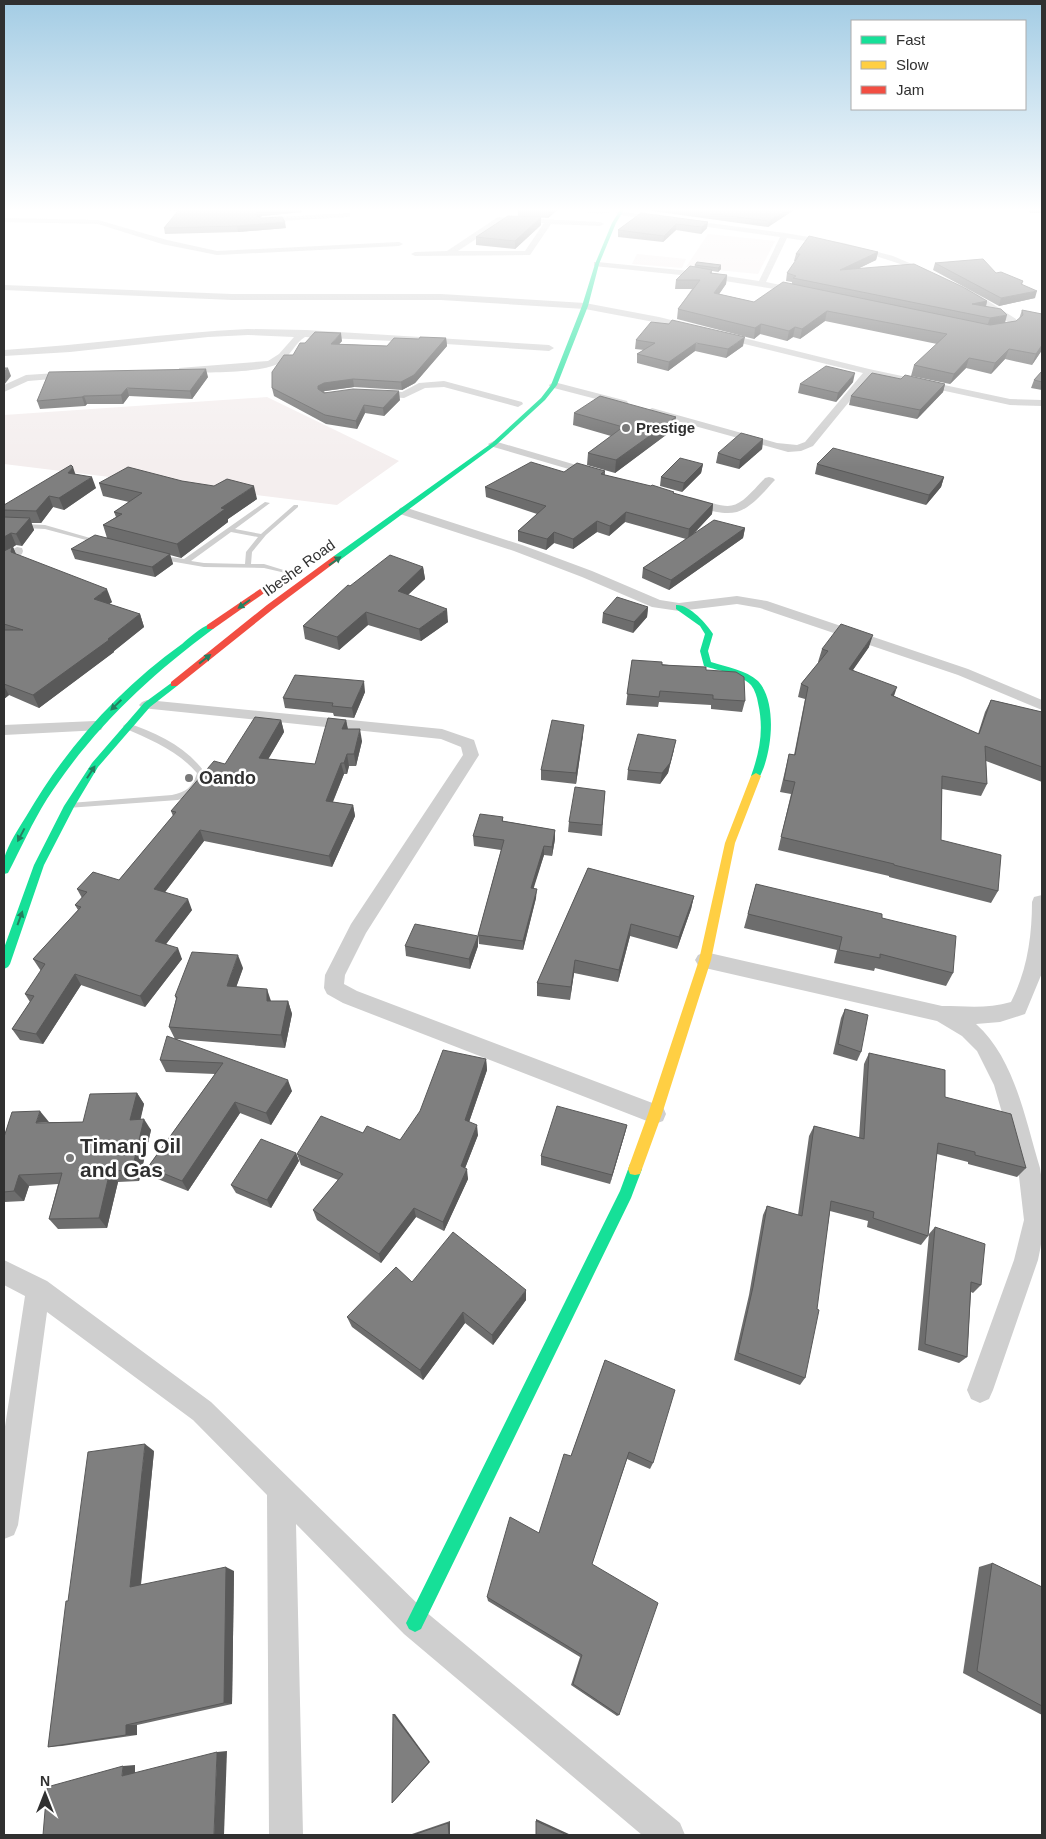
<svg xmlns="http://www.w3.org/2000/svg" width="1046" height="1839" font-family="Arial,sans-serif">
<rect width="100%" height="100%" fill="#fff"/>
<g fill="#f4eeee">
<path d="M 708,234 L 775,241 L 758,274 L 686,267 Z"/>
<path d="M 637,254 L 686,259 L 682,268 L 632,264 Z"/>
<path d="M 267,397 L 399,461 L 337,505 L 4,464 L 4,415 Z"/>
</g>
<g fill="none" stroke-linecap="round" stroke-linejoin="round">
<g fill="#cfcfcf" fill-rule="evenodd">
<path d="M 265,502 L 270,503 L 235,529 L 261,534 L 294,505 L 298,505 L 298,507 L 266,535 L 252,552 L 251,564 L 264,564 L 290,572 L 290,574 L 264,568 L 204,567 L 158,559 L 155,557 L 158,555 L 184,559 ZM 231,532 L 258,537 L 246,552 L 245,564 L 204,563 L 191,561 Z"/>
<path d="M 4,523 L 45,525 L 104,542 L 101,544 L 45,529 L 4,527 Z"/>
<path d="M 127,723 C 156,732 188,748 205,773 L 198,790 L 191,795 L 178,800 L 67,808 L 65,806 L 67,804 L 70,803 L 172,795 C 186,792 193,787 197,773 C 177,750 151,740 124,728 L 123,726 Z"/>
</g>
<g fill="#cfcfcf" fill-rule="evenodd">
<path d="M 580,210 L 610,210 L 611,211 C 604,215 587,214 580,210 Z"/>
<path d="M 617,211 L 785,233 L 844,243 L 893,256 L 940,276 C 933,282 917,270 908,267 C 869,252 829,244 787,238 L 766,282 L 805,290 L 805,294 L 700,277 L 594,266 L 594,262 L 597,262 L 700,272 L 759,281 L 780,237 L 620,215 L 616,213 Z"/>
<path d="M 347,213 L 350,213 L 350,217 L 262,222 L 258,220 L 262,218 Z"/>
<path d="M 498,217 L 600,222 L 604,224 L 600,226 L 551,224 L 530,255 L 527,255 L 415,256 L 411,254 L 415,252 L 447,251 ZM 503,221 L 544,223 L 525,251 L 458,251 Z"/>
<path d="M 4,218 L 98,220 L 167,240 L 217,251 L 399,242 L 403,244 L 399,246 L 217,255 L 162,244 L 98,224 L 4,222 Z"/>
<path d="M 4,285 L 232,294 L 441,294 L 585,303 L 659,317 L 869,369 L 1010,399 L 1042,400 L 1042,406 L 1010,405 L 871,375 L 813,446 L 801,451 L 788,452 L 648,413 L 647,411 L 652,408 L 777,443 L 797,445 L 805,442 L 863,373 L 659,323 L 585,309 L 441,300 L 232,300 L 4,290 Z"/>
<path d="M 962,288 L 968,288 L 1016,319 L 1018,325 L 1011,330 L 990,333 L 990,329 L 1005,326 L 1008,322 L 962,292 Z"/>
<path d="M 248,329 L 306,330 L 549,345 L 554,348 L 549,351 L 416,342 L 305,337 C 295,343 291,355 281,362 C 264,374 205,372 182,373 L 179,372 L 179,368 L 268,361 L 279,354 L 294,337 L 248,335 L 208,337 L 70,352 L 4,356 L 4,350 C 86,345 166,333 248,329 Z"/>
<path d="M 72,372 L 76,373 L 76,377 L 28,381 L 4,392 L 4,385 L 26,375 Z"/>
<path d="M 444,381 L 522,402 L 523,404 L 518,407 L 444,387 L 425,388 L 404,398 L 375,396 L 370,393 L 375,390 L 402,392 L 419,383 Z"/>
<path d="M 554,382 L 627,401 L 628,403 L 623,406 L 550,387 L 549,385 Z"/>
<path d="M 494,441 L 600,472 L 602,474 L 596,477 L 490,446 L 488,444 Z"/>
<path d="M 769,477 L 773,478 L 775,480 L 773,482 C 739,521 733,517 686,504 L 684,501 L 690,497 C 735,509 732,514 765,478 Z"/>
<path d="M 404,507 L 522,545 L 592,571 L 660,600 L 679,603 L 737,596 L 767,601 L 968,669 L 1042,700 L 1042,710 L 958,675 L 760,608 L 737,604 L 679,611 L 652,607 L 582,577 L 514,551 L 400,514 L 398,511 L 400,508 Z"/>
<path d="M 17,547 L 22,548 L 23,551 L 22,554 L 4,564 L 4,554 Z"/>
<path d="M 147,700 L 442,729 L 474,740 L 479,755 L 366,933 L 345,975 L 344,984 L 357,991 L 663,1107 L 666,1114 L 663,1121 L 655,1124 L 647,1121 L 343,1003 L 327,994 L 324,988 L 325,975 L 351,924 L 463,755 L 461,747 L 441,739 L 142,708 L 139,705 L 142,702 Z"/>
<path d="M 95,721 L 101,722 L 103,726 L 101,730 L 4,735 L 4,725 Z"/>
<path d="M 1042,895 L 1042,973 L 1025,1014 L 1000,1022 L 976,1024 C 1015,1059 1025,1119 1040,1168 C 1045,1197 1045,1231 1038,1260 L 993,1390 L 989,1399 L 980,1403 L 971,1399 L 967,1390 L 1014,1260 L 1024,1220 L 1018,1168 L 994,1085 L 977,1051 L 962,1036 L 937,1021 L 705,968 L 698,965 L 695,960 L 698,955 L 705,952 L 942,1006 C 966,1006 988,1009 1011,1002 C 1027,971 1032,937 1032,902 L 1034,897 Z"/>
<path d="M 4,1260 L 47,1281 L 211,1402 L 426,1612 L 680,1823 L 685,1835 L 642,1835 L 404,1634 L 296,1524 L 303,1835 L 269,1835 L 267,1495 L 193,1420 L 47,1312 L 18,1525 L 14,1535 L 4,1539 L 4,1433 L 25,1296 L 4,1285 Z"/>
</g>
<g fill="#16e098" fill-rule="evenodd">
<path d="M 620,210 L 624,210 L 616,223 L 599,264 L 588,306 L 557,385 L 545,400 L 496,445 L 340,560 L 334,560 L 334,556 L 492,443 L 541,398 L 551,385 L 582,306 L 595,264 L 612,223 Z"/>
<path d="M 676,605 C 689,604 707,624 713,634 L 708,651 L 711,662 C 726,667 746,670 758,681 C 778,702 772,755 759,778 L 756,779 L 751,776 C 760,751 764,729 758,703 C 757,697 755,690 751,685 C 739,673 719,671 704,666 L 700,651 L 705,634 L 700,626 L 676,609 Z"/>
<path d="M 210,624 L 214,627 L 213,629 C 148,677 91,731 47,799 C 32,823 21,848 8,873 L 4,874 C 4,869 3,863 4,859 C 8,844 19,828 27,815 C 66,748 119,689 182,644 C 190,637 200,628 210,624 Z"/>
<path d="M 174,681 L 177,682 L 177,686 L 150,707 L 98,767 L 74,807 L 44,865 L 10,964 L 8,967 L 4,969 L 4,948 L 34,865 L 64,806 L 92,763 L 144,703 Z"/>
<path d="M 635,1163 L 640,1164 L 642,1169 L 631,1198 L 421,1629 L 415,1632 L 409,1629 L 406,1623 L 409,1617 L 620,1191 L 630,1164 Z"/>
</g>
<path fill="#ffcf43" fill-rule="evenodd" d="M 756,773 L 761,776 L 735,843 L 711,960 L 662,1114 L 642,1169 L 640,1174 L 635,1175 L 630,1174 L 628,1169 L 648,1114 L 699,960 L 725,843 L 751,776 Z"/>
<g fill="#f24e42" fill-rule="evenodd">
<path d="M 334,556 L 341,558 L 273,609 L 177,686 L 171,686 L 171,682 L 267,605 Z"/>
<path d="M 263,587 L 270,589 L 213,629 L 207,629 L 207,625 Z"/>
</g>
</g>
<g fill="#6d6d6d">
<path d="M 160,210 L 313,210 L 302,210 L 302,212 L 262,216 L 260,217 L 286,228 L 238,232 L 165,234 L 164,228 L 178,211 Z"/>
<path d="M 518,210 L 557,210 L 548,218 L 518,216 Z"/>
<path d="M 652,210 L 794,210 L 768,227 L 652,211 Z"/>
<path d="M 1028,210 L 1042,210 L 1042,213 L 1030,213 Z"/>
<path d="M 641,213 L 707,228 L 701,234 L 676,230 L 663,242 L 618,237 L 618,230 Z"/>
<path d="M 541,225 L 515,249 L 476,245 L 476,237 Z"/>
<path d="M 878,252 L 876,260 L 857,269 L 987,301 L 986,307 L 1005,323 L 1016,321 L 1019,319 L 1022,310 L 1042,314 L 1042,350 L 1032,365 L 1005,359 L 991,374 L 966,368 L 950,384 L 911,376 L 914,365 L 937,344 L 825,321 L 800,339 L 793,337 L 787,341 L 760,334 L 754,339 L 677,319 L 678,309 L 692,289 L 675,289 L 676,280 L 694,267 L 695,265 L 721,265 L 721,269 L 718,272 L 712,271 L 712,273 L 727,275 L 726,284 L 719,294 L 754,302 L 792,284 L 792,282 L 786,281 L 787,273 L 796,261 L 794,261 L 796,254 Z"/>
<path d="M 935,263 L 996,273 L 1023,281 L 1022,285 L 1035,298 L 999,306 L 933,270 Z"/>
<path d="M 446,338 L 447,346 L 415,383 L 402,390 L 354,387 L 325,391 L 323,392 L 400,400 L 384,416 L 365,413 L 357,429 L 326,424 L 274,396 L 272,388 L 293,355 L 305,343 L 342,341 L 339,344 L 387,346 L 419,339 Z"/>
<path d="M 636,340 L 743,346 L 726,358 L 695,351 L 668,371 L 637,363 L 637,354 L 644,350 L 635,349 Z"/>
<path d="M 1042,371 L 1042,390 L 1031,388 L 1034,380 Z"/>
<path d="M 208,377 L 192,399 L 129,396 L 123,404 L 87,404 L 85,406 L 40,409 L 37,401 Z"/>
<path d="M 901,379 L 945,384 L 943,392 L 917,419 L 849,405 L 851,396 Z"/>
<path d="M 853,382 L 836,402 L 798,393 L 800,384 Z"/>
<path d="M 574,413 L 674,429 L 615,473 L 587,465 L 588,453 L 611,436 L 573,425 Z"/>
<path d="M 763,439 L 762,449 L 739,469 L 716,463 L 718,453 Z"/>
<path d="M 703,464 L 701,473 L 682,492 L 660,486 L 661,477 Z"/>
<path d="M 817,464 L 944,477 L 941,487 L 926,505 L 815,474 Z"/>
<path d="M 605,471 L 605,475 L 713,504 L 712,514 L 692,535 L 745,528 L 743,538 L 669,590 L 642,578 L 643,568 L 686,539 L 625,522 L 609,536 L 597,532 L 573,549 L 554,543 L 546,550 L 518,541 L 518,531 L 537,514 L 486,497 L 485,487 L 564,472 Z"/>
<path d="M 75,474 L 96,488 L 64,510 L 53,507 L 41,523 L 31,523 L 34,530 L 22,546 L 16,545 L 13,547 L 16,554 L 112,602 L 109,604 L 140,614 L 144,627 L 114,651 L 114,652 L 39,708 L 9,695 L 4,699 L 4,505 Z"/>
<path d="M 182,481 L 257,499 L 228,519 L 228,522 L 181,558 L 170,555 L 173,564 L 155,577 L 75,559 L 71,549 L 107,538 L 103,525 L 116,517 L 114,512 L 129,502 L 103,496 L 99,483 Z"/>
<path d="M 423,567 L 425,579 L 408,595 L 448,622 L 421,641 L 368,625 L 339,650 L 305,639 L 303,626 L 350,586 Z"/>
<path d="M 648,607 L 647,617 L 633,633 L 602,623 L 603,613 Z"/>
<path d="M 869,647 L 853,670 L 894,696 L 978,734 L 985,712 L 991,700 L 1042,712 L 1042,782 L 986,761 L 987,784 L 981,796 L 942,789 L 941,840 L 998,891 L 991,903 L 889,877 L 889,876 L 778,850 L 791,794 L 780,792 L 789,754 L 794,755 L 805,699 L 798,697 L 801,684 L 819,662 L 818,662 L 822,649 Z"/>
<path d="M 632,660 L 706,670 L 745,701 L 742,712 L 711,709 L 711,705 L 659,702 L 658,707 L 626,705 Z"/>
<path d="M 365,692 L 354,718 L 334,716 L 333,713 L 285,708 L 283,698 Z"/>
<path d="M 281,720 L 284,732 L 268,759 L 315,764 L 346,720 L 348,729 L 362,741 L 356,766 L 349,766 L 347,774 L 344,774 L 333,802 L 353,805 L 355,816 L 332,867 L 204,841 L 165,892 L 192,910 L 166,944 L 182,959 L 145,1007 L 81,985 L 43,1044 L 20,1040 L 12,1029 L 30,1002 L 25,994 L 41,971 L 33,959 L 78,910 L 75,905 L 82,898 L 77,889 L 119,880 L 173,816 L 171,811 L 225,764 Z"/>
<path d="M 583,735 L 576,784 L 541,780 L 541,770 Z"/>
<path d="M 674,750 L 668,773 L 660,784 L 627,780 L 628,770 Z"/>
<path d="M 605,791 L 602,836 L 568,832 L 569,822 Z"/>
<path d="M 503,817 L 503,821 L 555,830 L 555,839 L 552,856 L 544,855 L 533,888 L 536,898 L 523,950 L 479,944 L 478,935 L 501,850 L 474,846 L 473,836 Z"/>
<path d="M 588,868 L 694,896 L 691,909 L 677,949 L 630,936 L 618,982 L 574,973 L 570,1000 L 537,996 L 537,983 Z"/>
<path d="M 756,884 L 882,918 L 953,973 L 946,986 L 875,968 L 874,971 L 834,963 L 837,950 L 744,928 Z"/>
<path d="M 478,936 L 478,946 L 470,969 L 406,956 L 405,946 Z"/>
<path d="M 243,968 L 236,987 L 271,1001 L 288,1001 L 292,1014 L 285,1048 L 176,1039 L 292,1091 L 271,1125 L 240,1113 L 188,1191 L 155,1178 L 148,1167 L 215,1074 L 166,1072 L 160,1060 L 175,1039 L 169,1027 L 176,999 L 175,996 Z"/>
<path d="M 845,1009 L 861,1052 L 857,1061 L 833,1054 L 841,1018 Z"/>
<path d="M 869,1053 L 945,1097 L 1026,1168 L 1017,1177 L 968,1164 L 968,1162 L 937,1154 L 928,1236 L 921,1245 L 867,1227 L 868,1221 L 830,1211 L 805,1378 L 800,1385 L 734,1360 L 749,1295 L 763,1215 L 767,1206 L 798,1215 L 809,1136 L 814,1126 L 859,1138 L 864,1064 Z"/>
<path d="M 486,1059 L 487,1070 L 469,1122 L 478,1135 L 465,1168 L 468,1179 L 444,1231 L 416,1217 L 381,1263 L 317,1220 L 313,1210 L 338,1180 L 301,1165 L 297,1154 L 363,1133 L 400,1140 Z"/>
<path d="M 137,1093 L 144,1104 L 140,1119 L 151,1130 L 139,1181 L 118,1182 L 107,1228 L 58,1229 L 49,1219 L 58,1184 L 29,1186 L 24,1201 L 4,1202 L 4,1137 L 49,1122 L 83,1122 Z"/>
<path d="M 627,1125 L 625,1133 L 610,1184 L 541,1165 L 541,1156 Z"/>
<path d="M 296,1153 L 299,1161 L 271,1208 L 236,1193 L 231,1185 Z"/>
<path d="M 935,1227 L 981,1285 L 973,1293 L 971,1292 L 967,1357 L 959,1363 L 918,1350 L 929,1234 Z"/>
<path d="M 526,1300 L 493,1345 L 465,1323 L 423,1380 L 352,1327 L 347,1317 Z"/>
<path d="M 605,1360 L 653,1463 L 650,1469 L 627,1459 L 592,1564 L 619,1715 L 617,1716 L 571,1685 L 580,1657 L 488,1601 L 487,1597 L 539,1533 L 571,1456 Z"/>
<path d="M 154,1451 L 141,1585 L 234,1571 L 232,1704 L 137,1725 L 137,1735 L 62,1746 L 48,1747 L 68,1601 Z"/>
<path d="M 992,1563 L 1042,1587 L 1042,1715 L 963,1673 L 979,1567 Z"/>
<path d="M 450,1821 L 450,1835 L 409,1835 Z"/>
</g>
<g fill="#595959">
<path d="M 261,210 L 302,210 L 302,212 L 262,216 L 256,219 L 255,213 Z"/>
<path d="M 551,210 L 557,210 L 548,218 L 548,212 Z"/>
<path d="M 787,210 L 794,210 L 768,227 L 769,221 Z"/>
<path d="M 541,217 L 541,225 L 515,249 L 515,241 Z"/>
<path d="M 285,222 L 286,228 L 238,232 L 237,226 Z"/>
<path d="M 708,222 L 707,228 L 701,234 L 702,227 Z"/>
<path d="M 676,224 L 676,230 L 663,242 L 664,236 Z"/>
<path d="M 878,252 L 876,260 L 839,278 L 840,270 Z"/>
<path d="M 721,265 L 721,269 L 718,272 L 718,268 Z"/>
<path d="M 727,275 L 726,284 L 713,303 L 714,293 Z"/>
<path d="M 1037,291 L 1035,298 L 999,306 L 1001,298 Z"/>
<path d="M 987,301 L 985,309 L 972,304 Z"/>
<path d="M 827,311 L 825,321 L 800,339 L 802,329 Z"/>
<path d="M 1007,315 L 1005,323 L 987,326 L 990,318 Z"/>
<path d="M 761,324 L 760,334 L 754,339 L 755,328 Z"/>
<path d="M 795,327 L 793,337 L 787,341 L 789,331 Z"/>
<path d="M 341,333 L 342,341 L 332,352 L 331,344 Z"/>
<path d="M 745,337 L 743,346 L 726,358 L 728,349 Z"/>
<path d="M 446,338 L 447,346 L 415,383 L 402,390 L 401,382 Z"/>
<path d="M 696,343 L 695,351 L 668,371 L 669,362 Z"/>
<path d="M 1042,345 L 1042,350 L 1032,365 L 1036,354 Z"/>
<path d="M 1009,349 L 1005,359 L 991,374 L 995,363 Z"/>
<path d="M 969,358 L 966,368 L 950,384 L 954,374 Z"/>
<path d="M 8,368 L 11,376 L 4,385 L 4,372 Z"/>
<path d="M 206,369 L 208,377 L 192,399 L 190,391 Z"/>
<path d="M 855,373 L 853,382 L 836,402 L 838,393 Z"/>
<path d="M 353,379 L 354,387 L 325,391 L 319,394 L 319,398 L 318,386 L 324,383 Z"/>
<path d="M 945,384 L 943,392 L 917,419 L 920,410 Z"/>
<path d="M 127,388 L 129,396 L 123,404 L 121,395 Z"/>
<path d="M 399,391 L 400,400 L 384,416 L 383,408 Z"/>
<path d="M 84,396 L 87,404 L 85,406 L 82,397 Z"/>
<path d="M 364,405 L 365,413 L 357,429 L 356,421 Z"/>
<path d="M 676,417 L 674,429 L 615,473 L 616,460 Z"/>
<path d="M 763,439 L 762,449 L 739,469 L 740,460 Z"/>
<path d="M 703,464 L 701,473 L 682,492 L 684,483 Z"/>
<path d="M 73,467 L 77,479 L 68,473 Z"/>
<path d="M 92,477 L 96,488 L 64,510 L 59,498 Z"/>
<path d="M 944,477 L 941,487 L 926,505 L 929,495 Z"/>
<path d="M 254,486 L 257,499 L 228,519 L 228,522 L 181,558 L 177,544 L 221,508 Z"/>
<path d="M 49,496 L 53,507 L 41,523 L 36,511 Z"/>
<path d="M 713,504 L 712,514 L 688,540 L 689,529 Z"/>
<path d="M 626,512 L 625,522 L 609,536 L 610,526 Z"/>
<path d="M 30,518 L 34,530 L 22,546 L 16,534 Z"/>
<path d="M 597,521 L 597,532 L 573,549 L 573,539 Z"/>
<path d="M 745,528 L 743,538 L 669,590 L 671,580 Z"/>
<path d="M 554,532 L 554,543 L 546,550 L 547,539 Z"/>
<path d="M 11,533 L 16,545 L 13,547 L 18,559 L 4,552 L 4,537 Z"/>
<path d="M 170,554 L 173,564 L 155,577 L 152,567 Z"/>
<path d="M 423,567 L 425,579 L 399,603 L 398,591 Z"/>
<path d="M 107,589 L 112,602 L 99,612 L 94,599 Z"/>
<path d="M 648,607 L 647,617 L 633,633 L 634,622 Z"/>
<path d="M 447,609 L 448,622 L 421,641 L 419,629 Z"/>
<path d="M 366,612 L 368,625 L 339,650 L 337,637 Z"/>
<path d="M 140,614 L 144,627 L 114,651 L 114,652 L 39,708 L 33,695 L 108,639 Z"/>
<path d="M 873,635 L 869,647 L 845,681 L 849,669 Z"/>
<path d="M 364,681 L 365,692 L 354,718 L 352,708 Z"/>
<path d="M 4,686 L 9,695 L 4,699 Z"/>
<path d="M 897,687 L 893,699 L 891,695 Z"/>
<path d="M 281,720 L 284,732 L 262,770 L 259,758 Z"/>
<path d="M 346,720 L 348,731 L 342,729 Z"/>
<path d="M 584,725 L 583,735 L 576,784 L 576,773 Z"/>
<path d="M 360,729 L 362,741 L 356,766 L 354,754 Z"/>
<path d="M 676,740 L 668,773 L 660,784 L 662,773 Z"/>
<path d="M 347,754 L 349,766 L 347,774 L 344,763 Z"/>
<path d="M 341,763 L 344,774 L 328,813 L 326,801 Z"/>
<path d="M 353,805 L 355,816 L 332,867 L 329,856 Z"/>
<path d="M 200,830 L 204,841 L 159,900 L 154,889 Z"/>
<path d="M 555,830 L 555,839 L 552,856 L 552,847 Z"/>
<path d="M 544,846 L 544,855 L 531,897 L 531,888 Z"/>
<path d="M 537,889 L 536,898 L 523,950 L 523,941 Z"/>
<path d="M 694,896 L 691,909 L 677,949 L 679,937 Z"/>
<path d="M 188,899 L 192,910 L 160,952 L 155,941 Z"/>
<path d="M 631,924 L 630,936 L 618,982 L 619,970 Z"/>
<path d="M 478,936 L 478,946 L 470,969 L 469,959 Z"/>
<path d="M 178,948 L 182,959 L 145,1007 L 140,996 Z"/>
<path d="M 238,955 L 243,968 L 232,999 L 227,986 Z"/>
<path d="M 575,960 L 574,973 L 570,1000 L 571,987 Z"/>
<path d="M 75,974 L 81,985 L 43,1044 L 36,1034 Z"/>
<path d="M 267,989 L 271,1001 L 267,1001 Z"/>
<path d="M 288,1001 L 292,1014 L 285,1048 L 281,1035 Z"/>
<path d="M 486,1059 L 487,1070 L 466,1131 L 465,1120 Z"/>
<path d="M 288,1080 L 292,1091 L 271,1125 L 266,1113 Z"/>
<path d="M 137,1093 L 144,1104 L 138,1131 L 130,1120 Z"/>
<path d="M 235,1102 L 240,1113 L 188,1191 L 182,1181 Z"/>
<path d="M 40,1111 L 49,1122 L 36,1123 Z"/>
<path d="M 144,1119 L 151,1130 L 139,1181 L 132,1170 Z"/>
<path d="M 477,1125 L 478,1135 L 462,1176 L 461,1166 Z"/>
<path d="M 627,1125 L 625,1133 L 610,1184 L 612,1175 Z"/>
<path d="M 296,1153 L 299,1161 L 271,1208 L 267,1200 Z"/>
<path d="M 467,1169 L 468,1179 L 444,1231 L 443,1222 Z"/>
<path d="M 110,1171 L 118,1182 L 107,1228 L 99,1218 Z"/>
<path d="M 19,1175 L 29,1186 L 24,1201 L 14,1191 Z"/>
<path d="M 414,1208 L 416,1217 L 381,1263 L 379,1254 Z"/>
<path d="M 526,1290 L 526,1300 L 493,1345 L 492,1335 Z"/>
<path d="M 463,1312 L 465,1323 L 423,1380 L 420,1370 Z"/>
<path d="M 145,1444 L 154,1451 L 140,1591 L 130,1587 Z"/>
<path d="M 226,1567 L 234,1571 L 232,1704 L 224,1703 Z"/>
<path d="M 393,1714 L 395,1714 L 430,1762 L 392,1803 Z"/>
<rect x="126" y="1725" width="11" height="10"/>
<path d="M 227,1751 L 224,1835 L 214,1835 L 217,1752 Z"/>
<path d="M 135,1765 L 135,1774 L 122,1776 L 123,1766 Z"/>
<path d="M 536,1819 L 571,1835 L 567,1835 L 536,1821 Z"/>
<path d="M 450,1821 L 450,1835 L 449,1835 L 448,1823 Z"/>
</g>
<g fill="#7f7f7f" stroke="#595959">
<path d="M 180,210 L 267,210 L 261,210 L 255,213 L 256,216 L 261,218 L 282,217 L 285,222 L 237,226 L 164,228 L 178,211 Z"/>
<path d="M 518,210 L 551,210 L 548,212 Z"/>
<path d="M 682,210 L 787,210 L 769,221 Z"/>
<path d="M 641,213 L 708,222 L 702,227 L 676,224 L 664,236 L 618,230 Z"/>
<path d="M 508,216 L 541,217 L 515,241 L 476,237 Z"/>
<path d="M 809,236 L 878,252 L 840,270 L 914,264 L 963,287 L 987,301 L 972,304 L 1001,309 L 1007,315 L 990,318 L 793,278 L 796,276 L 787,273 L 800,254 L 796,254 Z"/>
<path d="M 983,259 L 996,273 L 1001,272 L 1023,281 L 1021,284 L 1037,291 L 1001,298 L 935,263 Z"/>
<path d="M 697,262 L 721,265 L 718,268 L 695,265 Z"/>
<path d="M 690,266 L 712,270 L 710,273 L 727,275 L 714,293 L 754,302 L 783,282 L 990,325 L 1016,321 L 1023,315 L 1022,310 L 1042,314 L 1042,345 L 1036,354 L 1009,349 L 995,363 L 969,358 L 954,374 L 914,365 L 947,334 L 827,311 L 802,329 L 795,327 L 789,331 L 761,324 L 755,328 L 678,309 L 700,280 L 676,280 Z"/>
<path d="M 672,320 L 745,337 L 728,349 L 696,343 L 669,362 L 637,354 L 655,343 L 636,340 L 651,322 L 669,324 Z"/>
<path d="M 315,332 L 341,333 L 331,344 L 387,346 L 394,338 L 419,339 L 420,337 L 446,338 L 414,375 L 401,382 L 353,379 L 324,383 L 318,386 L 318,389 L 324,393 L 353,389 L 399,391 L 383,408 L 364,405 L 356,421 L 325,415 L 272,388 L 272,372 L 284,355 L 293,355 L 300,343 L 305,343 Z"/>
<path d="M 826,366 L 855,373 L 838,393 L 800,384 Z"/>
<path d="M 4,368 L 8,368 L 4,372 Z"/>
<path d="M 206,369 L 190,391 L 127,388 L 121,395 L 84,396 L 82,397 L 37,401 L 49,372 Z"/>
<path d="M 1042,371 L 1042,382 L 1034,380 Z"/>
<path d="M 872,373 L 901,379 L 905,375 L 945,384 L 920,410 L 851,396 Z"/>
<path d="M 600,396 L 676,417 L 616,460 L 588,453 L 623,427 L 574,413 Z"/>
<path d="M 741,433 L 763,439 L 740,460 L 718,453 Z"/>
<path d="M 833,448 L 944,477 L 929,495 L 817,464 Z"/>
<path d="M 680,458 L 703,464 L 684,483 L 661,477 Z"/>
<path d="M 531,462 L 564,472 L 577,463 L 605,471 L 601,474 L 651,486 L 652,485 L 674,492 L 673,493 L 713,504 L 689,529 L 626,512 L 610,526 L 597,521 L 573,539 L 554,532 L 547,539 L 518,531 L 546,506 L 485,487 Z"/>
<path d="M 71,465 L 73,467 L 68,473 L 92,477 L 59,498 L 49,496 L 36,511 L 4,510 L 4,505 Z"/>
<path d="M 128,467 L 182,481 L 214,486 L 227,479 L 254,486 L 221,508 L 225,509 L 177,544 L 103,525 L 122,514 L 114,512 L 142,493 L 99,483 Z"/>
<path d="M 4,517 L 30,518 L 16,534 L 11,533 L 4,537 Z"/>
<path d="M 714,520 L 745,528 L 671,580 L 643,568 Z"/>
<path d="M 95,535 L 170,554 L 152,567 L 71,549 Z"/>
<path d="M 12,547 L 11,552 L 107,589 L 94,599 L 140,614 L 108,639 L 109,640 L 33,695 L 4,684 L 4,630 L 23,630 L 4,624 L 4,551 Z"/>
<path d="M 390,555 L 423,567 L 398,591 L 447,609 L 419,629 L 366,612 L 337,637 L 303,626 L 348,585 L 350,586 Z"/>
<path d="M 617,597 L 648,607 L 634,622 L 603,613 Z"/>
<path d="M 841,624 L 873,635 L 849,669 L 897,687 L 891,695 L 979,734 L 991,700 L 1042,712 L 1042,767 L 985,746 L 987,784 L 942,776 L 941,840 L 1001,855 L 998,891 L 894,865 L 894,864 L 781,837 L 795,782 L 784,780 L 789,754 L 795,755 L 808,687 L 801,684 L 828,651 L 822,649 Z"/>
<path d="M 632,660 L 662,662 L 662,665 L 706,667 L 706,670 L 736,672 L 744,677 L 745,701 L 713,699 L 713,695 L 660,691 L 659,697 L 627,694 Z"/>
<path d="M 295,675 L 364,681 L 352,708 L 332,706 L 333,703 L 283,698 Z"/>
<path d="M 255,717 L 281,720 L 259,758 L 315,764 L 328,718 L 346,720 L 342,729 L 360,729 L 354,754 L 347,754 L 344,763 L 341,763 L 326,801 L 353,805 L 329,856 L 200,830 L 154,889 L 188,899 L 155,941 L 178,948 L 140,996 L 75,974 L 36,1034 L 12,1029 L 34,996 L 25,994 L 45,964 L 33,959 L 81,907 L 75,905 L 87,892 L 77,889 L 93,872 L 119,880 L 176,812 L 171,811 L 214,761 L 225,764 Z"/>
<path d="M 552,720 L 584,725 L 576,773 L 541,770 Z"/>
<path d="M 638,734 L 676,740 L 670,763 L 662,773 L 628,770 Z"/>
<path d="M 575,787 L 605,791 L 602,825 L 569,822 Z"/>
<path d="M 480,814 L 503,817 L 502,821 L 555,830 L 552,847 L 544,846 L 531,888 L 537,889 L 523,941 L 478,935 L 504,840 L 473,836 Z"/>
<path d="M 588,868 L 694,896 L 679,937 L 631,924 L 619,970 L 575,960 L 571,987 L 537,983 Z"/>
<path d="M 756,884 L 882,914 L 882,918 L 956,936 L 953,973 L 880,954 L 880,958 L 839,950 L 842,937 L 748,914 Z"/>
<path d="M 415,924 L 478,936 L 469,959 L 405,946 Z"/>
<path d="M 192,952 L 238,955 L 227,986 L 267,989 L 267,1001 L 288,1001 L 281,1035 L 169,1027 L 177,997 L 175,996 Z"/>
<path d="M 845,1009 L 868,1015 L 861,1052 L 838,1044 Z"/>
<path d="M 167,1036 L 288,1080 L 266,1113 L 235,1102 L 182,1181 L 148,1167 L 223,1063 L 160,1060 Z"/>
<path d="M 443,1050 L 486,1059 L 465,1120 L 477,1125 L 461,1166 L 467,1169 L 443,1222 L 414,1208 L 379,1254 L 313,1210 L 343,1174 L 297,1154 L 321,1116 L 363,1133 L 367,1126 L 400,1140 L 420,1111 Z"/>
<path d="M 869,1053 L 945,1070 L 945,1097 L 1011,1114 L 1026,1168 L 975,1155 L 975,1152 L 938,1143 L 928,1236 L 873,1218 L 874,1212 L 831,1201 L 817,1309 L 819,1310 L 805,1378 L 738,1353 L 753,1287 L 767,1206 L 802,1216 L 814,1126 L 864,1139 Z"/>
<path d="M 137,1093 L 130,1120 L 144,1119 L 132,1170 L 110,1171 L 99,1218 L 49,1219 L 62,1173 L 19,1175 L 14,1191 L 4,1192 L 4,1137 L 12,1112 L 40,1111 L 36,1123 L 83,1122 L 90,1094 Z"/>
<path d="M 557,1106 L 627,1125 L 612,1175 L 541,1156 Z"/>
<path d="M 261,1139 L 296,1153 L 267,1200 L 231,1185 Z"/>
<path d="M 935,1227 L 985,1244 L 981,1285 L 971,1282 L 967,1357 L 925,1344 Z"/>
<path d="M 453,1232 L 526,1290 L 492,1335 L 463,1312 L 420,1370 L 347,1317 L 396,1267 L 412,1282 Z"/>
<path d="M 605,1360 L 675,1390 L 653,1463 L 629,1452 L 592,1564 L 658,1603 L 619,1715 L 573,1684 L 582,1655 L 487,1597 L 510,1517 L 539,1533 L 564,1454 L 571,1456 Z"/>
<path d="M 145,1444 L 130,1587 L 226,1567 L 224,1703 L 126,1725 L 126,1735 L 48,1747 L 66,1601 L 68,1601 L 88,1452 Z"/>
<path d="M 992,1563 L 1042,1587 L 1042,1706 L 977,1671 Z"/>
<path d="M 393,1714 L 429,1762 L 392,1803 Z"/>
<path d="M 217,1752 L 214,1835 L 43,1835 L 47,1787 L 123,1766 L 122,1776 Z"/>
<path d="M 536,1821 L 567,1835 L 536,1835 Z"/>
<path d="M 448,1823 L 449,1835 L 413,1835 Z"/>
</g>
<defs><path id="oneway-solid" d="M-6-.8H1V-3.2L6.5 0L1 3.2V.8H-6Z" transform="scale(1.25)"/></defs>
<g fill="#247f5f">
<use href="#oneway-solid" transform="translate(335 561) rotate(-36)"/>
<use href="#oneway-solid" transform="translate(244 604) rotate(145)"/>
<use href="#oneway-solid" transform="translate(205 659) rotate(-38)"/>
<use href="#oneway-solid" transform="translate(116 705) rotate(136)"/>
<use href="#oneway-solid" transform="translate(91 772) rotate(-57)"/>
<use href="#oneway-solid" transform="translate(21 835) rotate(118)"/>
<use href="#oneway-solid" transform="translate(20 918) rotate(-70)"/>
</g>
<linearGradient id="sky" x2="0" y2="1"><stop stop-color="#a3cce4"/><stop offset="0.45" stop-color="#fff"/><stop offset="1" stop-color="#fff" stop-opacity="0"/></linearGradient>
<rect width="1046" height="467" fill="url(#sky)"/>
<g fill="#787878" stroke="#fff" stroke-width="2">
<circle cx="626" cy="428" r="5"/>
<circle cx="189" cy="778" r="5"/>
<circle cx="70" cy="1158" r="5"/>
</g>
<g text-anchor="middle" stroke-width="5" stroke-linejoin="round" paint-order="stroke">
<g font-size="15" font-weight="bold" fill="#303030" stroke="#fff" text-anchor="start">
<text x="636" y="433">Prestige</text>
</g>
<g font-size="15" fill="#303030" stroke="#fff">
<text transform="translate(299 568) rotate(-36)" y="5">Ibeshe Road</text>
</g>
<g font-size="18" font-weight="bold" fill="#303030" stroke="#fff" text-anchor="start">
<text x="199" y="784">Oando</text>
</g>
<g font-size="21" font-weight="bold" fill="#303030" stroke="#fff" text-anchor="start">
<text x="80" y="1153">Timanj Oil<tspan x="80" dy="24">and Gas</tspan></text>
</g>
</g>
<rect width="1046" height="1839" fill="none" stroke="#303030" stroke-width="10"/>
<rect x="851" y="20" width="175" height="90" fill="#ffffff" stroke="#acacac"/>
<rect x="861" y="36" width="25" height="8" fill="#16e098" stroke="#acacac"/>
<text x="896" y="45" font-size="15" fill="#303030">Fast</text>
<rect x="861" y="61" width="25" height="8" fill="#ffcf43" stroke="#acacac"/>
<text x="896" y="70" font-size="15" fill="#303030">Slow</text>
<rect x="861" y="86" width="25" height="8" fill="#f24e42" stroke="#acacac"/>
<text x="896" y="95" font-size="15" fill="#303030">Jam</text>
<g transform="translate(45 1794)" stroke="#ffffff" stroke-width="4" paint-order="stroke">
<path d="M0-4L9 19L0 12L-9 19Z" fill="#303030"/>
<text y="-8" font-size="14" font-weight="bold" text-anchor="middle" fill="#303030">N</text>
</g>
</svg>
